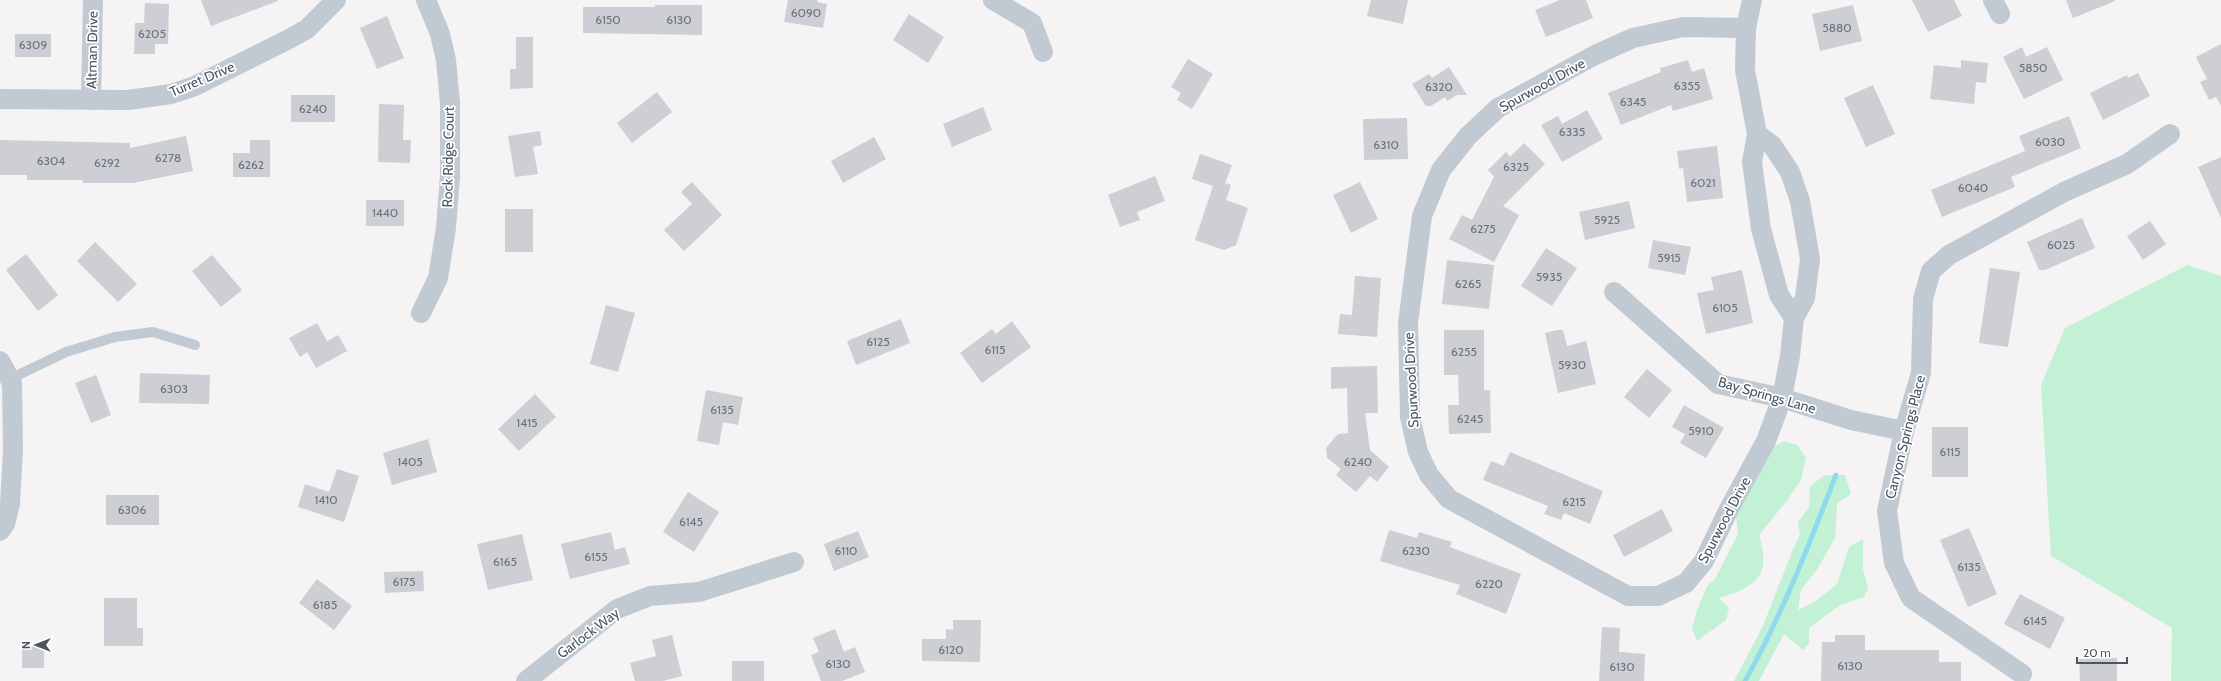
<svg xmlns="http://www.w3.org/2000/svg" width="2221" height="681" font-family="Cabin,sans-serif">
<rect width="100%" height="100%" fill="#f5f3f3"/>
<g fill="#c3f1d5">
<path d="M 2187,265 L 2221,276 L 2221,681 L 2171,681 L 2172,628 L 2051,556 L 2041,385 L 2065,328 Z"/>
<path d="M 1784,441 L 1797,445 L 1806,457 L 1801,480 L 1786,502 L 1759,535 C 1772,576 1756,587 1719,598 L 1729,608 L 1726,620 L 1697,641 L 1692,629 L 1696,613 L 1707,586 L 1715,579 L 1738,534 L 1736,517 L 1770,449 Z"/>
<path d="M 1825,475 L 1845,475 L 1851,494 L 1837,504 L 1835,538 L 1818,568 L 1801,590 L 1798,610 L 1816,601 L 1837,584 L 1849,547 L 1863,539 L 1863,569 L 1868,588 L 1864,597 L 1840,605 L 1809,628 L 1809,643 L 1803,650 L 1784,634 L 1759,681 L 1734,681 L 1763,626 L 1793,549 L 1800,535 L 1798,522 L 1809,507 L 1810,486 Z"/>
</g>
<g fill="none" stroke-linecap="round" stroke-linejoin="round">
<path stroke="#90daee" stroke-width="5" d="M 1745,681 C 1782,615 1809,545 1836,475"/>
</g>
<g fill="#cdcfd5">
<path d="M 201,0 L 277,0 L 278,1 L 211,26 Z"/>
<path d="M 788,0 L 818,0 L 817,2 L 827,4 L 823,28 L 784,22 Z"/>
<path d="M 1371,0 L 1408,0 L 1403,24 L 1367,16 Z"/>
<path d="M 1560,0 L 1586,0 L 1593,18 L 1546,37 L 1535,10 Z"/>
<path d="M 1912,0 L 1954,0 L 1962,16 L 1928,32 Z"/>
<path d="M 2066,0 L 2115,0 L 2115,1 L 2073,18 Z"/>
<path d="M 145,3 L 169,4 L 168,44 L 155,44 L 155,54 L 134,54 L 135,23 L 144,23 Z"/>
<path d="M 655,5 L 702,5 L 702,35 L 583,33 L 583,7 L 655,7 Z"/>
<path d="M 1853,5 L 1862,41 L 1820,51 L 1812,14 Z"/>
<path d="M 909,14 L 944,37 L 928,63 L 893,40 Z"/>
<path d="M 387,16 L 404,58 L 377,69 L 360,28 Z"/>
<rect x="15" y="34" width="36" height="23"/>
<path d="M 516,37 L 533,37 L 533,88 L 510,89 L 510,69 L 516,69 Z"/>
<path d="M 2221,44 L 2221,106 L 2216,97 L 2209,100 L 2200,82 L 2207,79 L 2196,57 Z"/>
<path d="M 2022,47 L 2026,57 L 2047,47 L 2063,80 L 2024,99 L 2003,57 Z"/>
<path d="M 1188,59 L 1213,74 L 1192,109 L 1177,100 L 1181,93 L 1171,87 Z"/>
<path d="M 1688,60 L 1692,72 L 1704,68 L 1713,99 L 1673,111 L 1671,105 L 1621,125 L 1608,93 L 1661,72 L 1660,68 Z"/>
<path d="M 1961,60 L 1988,63 L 1986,83 L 1976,82 L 1974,104 L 1930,99 L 1934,65 L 1961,68 Z"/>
<path d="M 1449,67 L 1467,95 L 1457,95 L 1447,101 L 1445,97 L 1431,106 L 1426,106 L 1412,84 L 1429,74 L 1432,78 Z"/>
<path d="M 2138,73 L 2150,96 L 2103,120 L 2090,93 L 2127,75 L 2128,78 Z"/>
<path d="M 1873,85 L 1895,134 L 1866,147 L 1844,98 Z"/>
<path d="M 657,92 L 672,112 L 632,143 L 617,123 Z"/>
<rect x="291" y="95" width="44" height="27"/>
<path d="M 379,104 L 404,105 L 403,140 L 411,140 L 410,163 L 378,162 Z"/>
<path d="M 983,107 L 992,130 L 952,147 L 943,124 Z"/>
<path d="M 1587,110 L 1603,139 L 1562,162 L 1541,125 L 1558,116 L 1562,124 Z"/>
<path d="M 2069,116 L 2081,148 L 2011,177 L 2015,187 L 1942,217 L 1931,190 L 2025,151 L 2019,136 Z"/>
<path d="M 1407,118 L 1408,159 L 1364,160 L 1363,119 Z"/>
<path d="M 540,131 L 542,145 L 533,147 L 538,174 L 515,177 L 508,136 Z"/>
<path d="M 186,136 L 193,171 L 133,183 L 83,183 L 83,180 L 27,180 L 27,175 L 0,175 L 0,140 L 130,143 L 130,148 Z"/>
<path d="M 874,137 L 886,159 L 843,183 L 831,161 Z"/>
<path d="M 250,140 L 270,140 L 270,177 L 233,177 L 233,153 L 250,153 Z"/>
<path d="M 1524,143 L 1545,164 L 1503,206 L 1519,215 L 1494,262 L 1449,239 L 1462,215 L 1472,220 L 1494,177 L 1488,170 L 1506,152 L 1510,157 Z"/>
<path d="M 1717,146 L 1723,198 L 1687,202 L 1683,168 L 1679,169 L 1677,151 Z"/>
<path d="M 1200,154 L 1232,165 L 1225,183 L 1231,185 L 1226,200 L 1248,208 L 1236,245 L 1224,250 L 1195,240 L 1213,186 L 1192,179 Z"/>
<path d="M 2221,157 L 2221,218 L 2198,167 Z"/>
<path d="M 1155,176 L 1165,201 L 1137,212 L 1140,220 L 1120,227 L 1108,195 Z"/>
<path d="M 692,182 L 722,215 L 684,251 L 664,230 L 692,204 L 681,192 Z"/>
<path d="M 1360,182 L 1378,219 L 1351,233 L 1333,195 Z"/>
<rect x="366" y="200" width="38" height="26"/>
<path d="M 1629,201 L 1635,228 L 1585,240 L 1579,212 Z"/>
<rect x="505" y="209" width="28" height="43"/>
<path d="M 2082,218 L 2095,248 L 2045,270 L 2039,270 L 2027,242 Z"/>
<path d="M 2150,221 L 2166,244 L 2143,260 L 2127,236 Z"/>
<path d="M 1653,240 L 1691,247 L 1685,275 L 1648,268 Z"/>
<path d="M 95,242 L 137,284 L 118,302 L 77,261 Z"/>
<path d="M 1546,248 L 1577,268 L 1552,306 L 1521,286 Z"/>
<path d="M 26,254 L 58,295 L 38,311 L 6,270 Z"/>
<path d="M 212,255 L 242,290 L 221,307 L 192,271 Z"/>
<path d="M 1447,260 L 1494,265 L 1489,309 L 1442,304 Z"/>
<path d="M 1990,268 L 2020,272 L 2008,347 L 1979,343 Z"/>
<path d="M 1742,270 L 1753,323 L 1706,334 L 1697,293 L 1714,290 L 1711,277 Z"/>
<path d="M 1355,276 L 1381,278 L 1377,337 L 1338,334 L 1340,314 L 1352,315 Z"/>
<path d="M 606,305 L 635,313 L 618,372 L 590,364 Z"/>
<path d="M 901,319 L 910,343 L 856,365 L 847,341 Z"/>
<path d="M 1012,321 L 1031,347 L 982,383 L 960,353 L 992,329 L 996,334 Z"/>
<path d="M 317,323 L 327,341 L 338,335 L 347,351 L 316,368 L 307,352 L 300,357 L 289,338 Z"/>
<path d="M 1444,330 L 1484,330 L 1484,390 L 1490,390 L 1491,433 L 1449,434 L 1448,405 L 1459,405 L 1458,375 L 1444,375 Z"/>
<path d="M 1557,330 L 1563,330 L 1567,346 L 1586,341 L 1596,384 L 1558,393 L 1545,333 Z"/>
<path d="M 1377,366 L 1378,413 L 1365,413 L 1370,450 L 1389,467 L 1377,482 L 1370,476 L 1356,492 L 1336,475 L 1341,469 L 1327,458 L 1326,448 L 1338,434 L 1348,433 L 1347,388 L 1331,389 L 1331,367 Z"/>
<path d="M 1647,369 L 1672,390 L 1649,418 L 1624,397 Z"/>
<path d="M 140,373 L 210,375 L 209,404 L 139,403 Z"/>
<path d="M 96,375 L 111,415 L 91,423 L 75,383 Z"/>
<path d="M 706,390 L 743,397 L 738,425 L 723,422 L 719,445 L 697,441 Z"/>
<path d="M 535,394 L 556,417 L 519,451 L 498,429 Z"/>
<path d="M 1684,405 L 1724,428 L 1706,458 L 1680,443 L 1685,434 L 1672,427 Z"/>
<rect x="1932" y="427" width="36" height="50"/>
<path d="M 428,439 L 437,472 L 392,485 L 383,453 Z"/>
<path d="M 1510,452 L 1603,491 L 1590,524 L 1564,513 L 1561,520 L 1544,514 L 1548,506 L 1483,480 L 1491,461 L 1504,466 Z"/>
<path d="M 337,469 L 359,476 L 344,522 L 298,507 L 305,484 L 329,492 Z"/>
<path d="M 688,492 L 719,512 L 694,552 L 663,532 Z"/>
<rect x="106" y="495" width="53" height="30"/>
<path d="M 1662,509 L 1673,531 L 1624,557 L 1613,535 Z"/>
<path d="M 1969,528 L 1997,594 L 1968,607 L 1940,540 Z"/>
<path d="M 1389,530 L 1417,538 L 1419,532 L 1452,542 L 1450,547 L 1521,574 L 1506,614 L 1456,594 L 1460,585 L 1380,561 Z"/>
<path d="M 858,531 L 869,557 L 834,571 L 824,544 Z"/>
<path d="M 611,532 L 615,550 L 625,547 L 630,564 L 570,579 L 561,544 Z"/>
<path d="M 522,534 L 533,580 L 488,590 L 477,544 Z"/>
<path d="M 423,571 L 424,591 L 385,593 L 384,572 Z"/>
<path d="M 317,579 L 352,606 L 334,630 L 299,603 Z"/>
<path d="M 2020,594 L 2065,618 L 2050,649 L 2004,624 Z"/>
<path d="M 104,598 L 137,598 L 137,628 L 143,628 L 143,646 L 104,646 Z"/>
<path d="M 953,620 L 981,620 L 980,662 L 922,661 L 922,639 L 946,639 L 946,629 L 953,630 Z"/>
<path d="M 1602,627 L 1620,628 L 1619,652 L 1645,654 L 1644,681 L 1599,681 Z"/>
<path d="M 835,629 L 844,652 L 855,647 L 865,672 L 842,681 L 821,681 L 811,655 L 819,652 L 813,638 Z"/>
<path d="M 672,635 L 682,676 L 663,681 L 635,681 L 630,663 L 656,656 L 652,640 Z"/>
<path d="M 1835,635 L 1865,635 L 1865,650 L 1939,650 L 1939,662 L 1961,662 L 1961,681 L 1821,681 L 1822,642 L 1835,642 Z"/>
<rect x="22" y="646" width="22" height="22"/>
<path d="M 2117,658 L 2117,681 L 2080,681 L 2079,659 Z"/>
<rect x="732" y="661" width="32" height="20"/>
</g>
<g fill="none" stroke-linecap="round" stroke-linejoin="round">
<path stroke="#c1cad2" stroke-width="10" d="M 10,379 L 66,352 L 115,337 L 153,332 L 195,345"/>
<g stroke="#c1cad2" stroke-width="20">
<path d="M 993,0 L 1032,23 L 1043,52"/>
<path d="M 1752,0 L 1746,28 L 1745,70 L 1757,134 L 1752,162 L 1761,229 L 1779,295 L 1794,318"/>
<path d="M 1993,0 L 2000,14"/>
<path d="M 1746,28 L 1683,27 L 1633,38 L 1595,55 L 1498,108 L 1468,136 L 1441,170 L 1422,216 L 1408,323 L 1410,417 L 1418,452 L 1429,475 L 1449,499 L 1628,596 L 1658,596 L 1686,583 L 1704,561 L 1729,509 L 1766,441 L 1782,398 L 1790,356 L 1794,318 L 1805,298 L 1810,259 L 1800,201 L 1790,172 L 1772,145 L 1757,134"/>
<path d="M 0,99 L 128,100 L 171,94 L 195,86 L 289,39 L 307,29 L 336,0"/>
<path d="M 91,100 L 93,0"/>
<path d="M 1614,292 L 1718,384 L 1782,398 L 1851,420 L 1904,431"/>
<path d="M 421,313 L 438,278 L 446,228 L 450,176 L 450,103 L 446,60 L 440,34 L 426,0"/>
<path d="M 0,361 L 12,383 L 13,450 L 10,504 L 5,524 L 0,531"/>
<path d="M 2022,674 L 1911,598 L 1894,563 L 1887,511 L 1904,431 L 1921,373 L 1923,299 L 1931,271 L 1949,255 L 2064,192 L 2127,164 L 2170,134"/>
<path d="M 526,681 L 617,609 L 650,596 L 699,592 L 794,562"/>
</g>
</g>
<g text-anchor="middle" stroke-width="3.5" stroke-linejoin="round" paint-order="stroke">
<g font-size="12" fill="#6b747e">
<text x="806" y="17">6090</text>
<text x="608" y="24">6150</text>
<text x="679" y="24">6130</text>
<text x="1837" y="32">5880</text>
<text x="152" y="38">6205</text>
<text x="33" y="49">6309</text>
<text x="2033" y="72">5850</text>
<text x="1687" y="90">6355</text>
<text x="1439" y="91">6320</text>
<text x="1633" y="106">6345</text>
<text x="313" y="113">6240</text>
<text x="1572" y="136">6335</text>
<text x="2050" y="146">6030</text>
<text x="1386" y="149">6310</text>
<text x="168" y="162">6278</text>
<text x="51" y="165">6304</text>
<text x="107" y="167">6292</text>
<text x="251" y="169">6262</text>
<text x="1516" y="171">6325</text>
<text x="1703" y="187">6021</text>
<text x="1973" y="192">6040</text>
<text x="385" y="217">1440</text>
<text x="1607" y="224">5925</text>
<text x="1483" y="233">6275</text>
<text x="2061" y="249">6025</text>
<text x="1669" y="262">5915</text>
<text x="1549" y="281">5935</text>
<text x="1468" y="288">6265</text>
<text x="1725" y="312">6105</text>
<text x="878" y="346">6125</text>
<text x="995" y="354">6115</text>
<text x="1464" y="356">6255</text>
<text x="1572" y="369">5930</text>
<text x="174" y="393">6303</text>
<text x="722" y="414">6135</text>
<text x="1470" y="423">6245</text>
<text x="527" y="427">1415</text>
<text x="1701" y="435">5910</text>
<text x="1950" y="456">6115</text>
<text x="410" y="466">1405</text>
<text x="1358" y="466">6240</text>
<text x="326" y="504">1410</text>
<text x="1574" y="506">6215</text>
<text x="132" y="514">6306</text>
<text x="691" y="526">6145</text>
<text x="846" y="555">6110</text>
<text x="1416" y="555">6230</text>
<text x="596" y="561">6155</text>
<text x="505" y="566">6165</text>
<text x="1969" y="571">6135</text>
<text x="404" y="586">6175</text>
<text x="1489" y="588">6220</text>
<text x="325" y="609">6185</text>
<text x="2035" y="625">6145</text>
<text x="951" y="654">6120</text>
<text x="838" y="668">6130</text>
<text x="1850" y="670">6130</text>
<text x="1622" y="671">6130</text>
</g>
<g font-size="14" fill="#4a5661" stroke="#fff">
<text transform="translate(92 50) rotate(-89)" y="5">Altman Drive</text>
<text transform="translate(202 79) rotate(-23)" y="5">Turret Drive</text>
<text transform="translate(1542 85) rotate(-29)" y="5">Spurwood Drive</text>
<text transform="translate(448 157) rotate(-89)" y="5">Rock Ridge Court</text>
<text transform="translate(1411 380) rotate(-93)" y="5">Spurwood Drive</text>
<text transform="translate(1767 395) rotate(16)" y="5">Bay Springs Lane</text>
<text transform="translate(1905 437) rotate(-76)" y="5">Canyon Springs Place</text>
<text transform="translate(1724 520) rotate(-62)" y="5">Spurwood Drive</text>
<text transform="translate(588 633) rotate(-37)" y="5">Garlock Way</text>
</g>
</g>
<g transform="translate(36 645) rotate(270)" stroke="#ffffff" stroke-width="3" paint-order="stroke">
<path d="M0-3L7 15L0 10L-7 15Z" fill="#4a5661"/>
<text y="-6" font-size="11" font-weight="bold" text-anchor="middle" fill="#4a5661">N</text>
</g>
<path d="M2077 657v6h50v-6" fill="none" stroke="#4a5661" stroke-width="2"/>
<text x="2083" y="657" font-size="12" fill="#4a5661" stroke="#ffffff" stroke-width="3" paint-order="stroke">20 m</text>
</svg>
